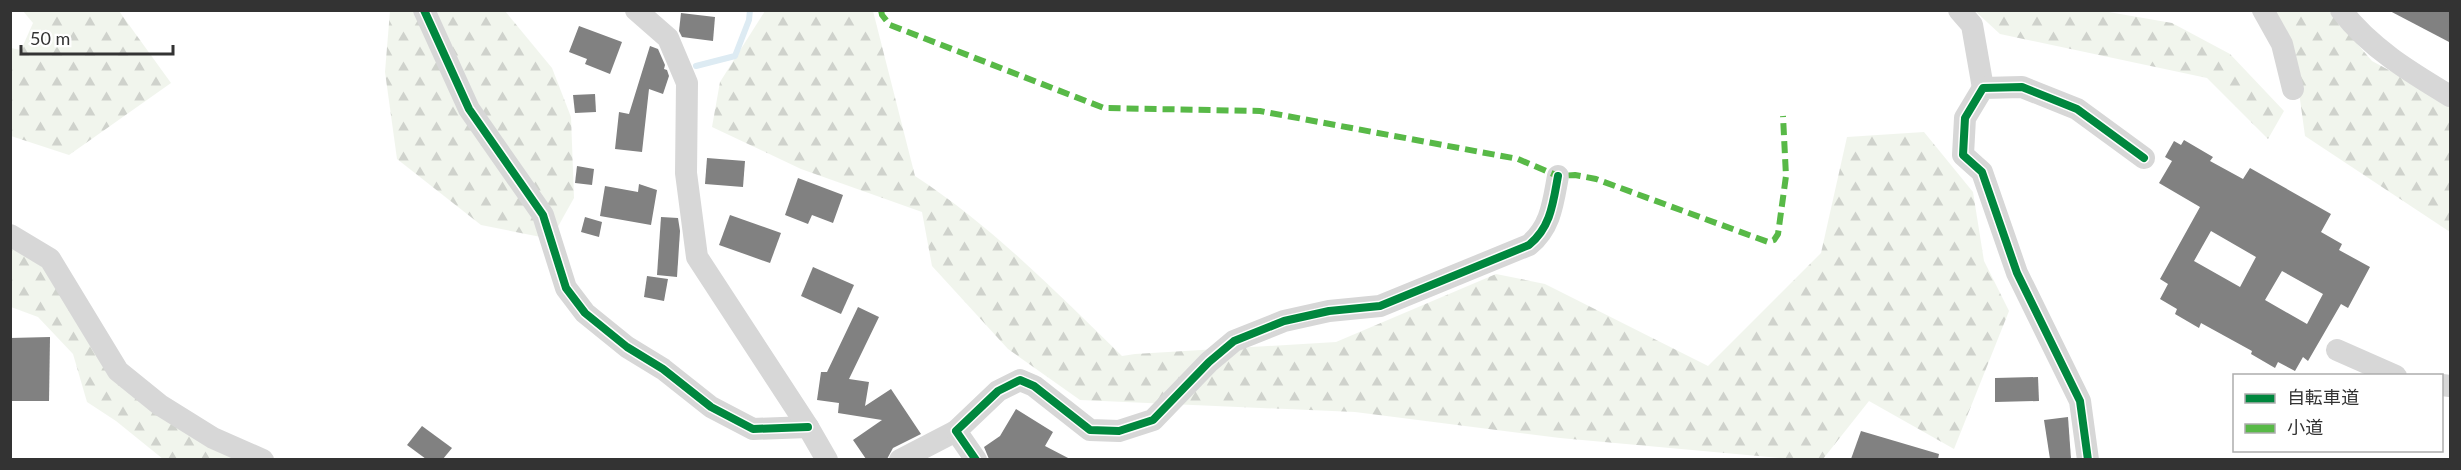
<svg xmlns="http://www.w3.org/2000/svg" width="2461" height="470" font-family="Lato,'Noto Sans JP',sans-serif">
<defs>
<pattern id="forest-firs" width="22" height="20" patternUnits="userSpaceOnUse" patternTransform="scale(1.5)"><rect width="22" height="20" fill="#f1f5ed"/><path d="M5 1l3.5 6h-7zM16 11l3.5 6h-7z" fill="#cfd2cc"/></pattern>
</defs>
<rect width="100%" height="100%" fill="#fff"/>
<g fill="url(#forest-firs)">
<path d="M 23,11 L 119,11 L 171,83 L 69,155 L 11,136 L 11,48 L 21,50 L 33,23 Z"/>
<path d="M 390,11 L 505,11 L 552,68 L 571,117 L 574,198 L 551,239 L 481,225 L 397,159 L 385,72 Z"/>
<path d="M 765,11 L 873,11 L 915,176 C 992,226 1057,293 1122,356 L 1135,354 L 1336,342 L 1496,274 L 1545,284 L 1708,366 L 1821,253 L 1847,137 L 1924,132 L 1973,192 L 1984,261 L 2009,311 L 1954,449 L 1869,401 L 1823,459 L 1801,460 L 1560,438 L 1355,412 L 1080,400 L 1008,349 L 932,266 L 922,212 L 801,169 L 712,127 L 720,82 Z"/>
<path d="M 1975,11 L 2103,11 L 2172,23 L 2230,54 L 2284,111 L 2268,139 L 2207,78 L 2000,34 Z"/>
<path d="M 2271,11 L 2329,11 L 2372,61 L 2450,103 L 2450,232 L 2305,136 L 2294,55 Z"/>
<path d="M 10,247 L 48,270 L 114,380 L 253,459 L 163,459 L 116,421 L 87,402 L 73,354 L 38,317 L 11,307 Z"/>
</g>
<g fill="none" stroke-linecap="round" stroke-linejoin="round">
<path stroke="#ddebf3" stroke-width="6" d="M 696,66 L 735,56 L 749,20 L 750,10"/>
</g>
<g fill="#818181" fill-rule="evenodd">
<path d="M 2388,10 L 2451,10 L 2451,43 Z"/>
<path d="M 681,13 L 715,17 L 713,41 L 682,37 L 679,31 Z"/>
<path d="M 579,26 L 622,42 L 610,74 L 585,64 L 587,59 L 569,52 Z"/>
<path d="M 650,46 L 658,49 L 665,65 L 664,69 L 667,70 L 669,76 L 663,94 L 649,89 L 642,152 L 615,149 L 619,112 L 629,114 Z"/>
<path d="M 595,94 L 596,112 L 575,113 L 573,95 Z"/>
<path d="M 2184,140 L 2213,157 L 2210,161 L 2243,179 L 2250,168 L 2331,214 L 2321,232 L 2342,244 L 2339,250 L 2370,267 L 2348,308 L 2341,304 L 2308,361 L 2303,357 L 2295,371 L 2278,362 L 2275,368 L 2251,354 L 2252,351 L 2201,323 L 2199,328 L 2175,314 L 2177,309 L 2160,299 L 2168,284 L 2160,279 L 2200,207 L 2159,183 L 2172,161 L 2165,157 L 2174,141 L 2181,145 ZM 2211,231 L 2256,257 L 2240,287 L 2194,261 ZM 2282,271 L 2323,294 L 2307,324 L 2265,300 Z"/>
<path d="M 707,158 L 745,161 L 743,187 L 705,184 Z"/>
<path d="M 577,166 L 594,169 L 592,185 L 575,183 Z"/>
<path d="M 798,178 L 843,195 L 833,223 L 812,215 L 808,224 L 785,215 Z"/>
<path d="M 639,184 L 657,190 L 651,225 L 600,216 L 605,186 L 638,192 Z"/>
<path d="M 730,215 L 781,233 L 770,263 L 719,245 Z"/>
<path d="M 585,217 L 602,222 L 599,237 L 581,232 Z"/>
<path d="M 661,217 L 678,218 L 680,231 L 677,277 L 657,275 Z"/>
<path d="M 813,267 L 854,285 L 841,314 L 801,296 Z"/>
<path d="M 647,276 L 668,279 L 664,301 L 644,297 Z"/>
<path d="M 858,307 L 879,317 L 849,379 L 869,382 L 865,406 L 891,389 L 921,434 L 893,448 L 887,459 L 866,459 L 853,440 L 882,420 L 838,413 L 839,403 L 817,400 L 821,372 L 827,372 Z"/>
<path d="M 50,337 L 49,401 L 10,401 L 10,338 Z"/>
<path d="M 2038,377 L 2039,401 L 1995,402 L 1995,378 Z"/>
<path d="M 1016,409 L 1053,432 L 1045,446 L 1070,459 L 989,459 L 984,447 L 1000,436 Z"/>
<path d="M 2068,417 L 2071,459 L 2050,459 L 2044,420 Z"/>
<path d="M 422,426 L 452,448 L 443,459 L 426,459 L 407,445 Z"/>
<path d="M 1861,431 L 1939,454 L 1938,459 L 1851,459 Z"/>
</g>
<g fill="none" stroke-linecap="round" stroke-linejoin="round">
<g stroke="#d7d7d7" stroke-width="22">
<path d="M 424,10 L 469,109 L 543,215 L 566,288 L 585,313 L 627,347 L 663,369 L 711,407 L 753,429 L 808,427"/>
<path d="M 636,10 L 668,38 L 687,83 L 686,173 L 697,257 L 808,427 L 827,460"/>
<path d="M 1959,10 L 1972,25 L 1983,88"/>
<path d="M 2263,10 L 2282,44 L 2293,89"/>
<path d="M 2341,10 C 2370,48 2410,72 2450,96"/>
<path d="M 10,235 L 50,259 L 118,371 L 160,405 L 213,438 L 263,460"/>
<path d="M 2337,350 L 2396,376"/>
<path d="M 2442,385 L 2450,386"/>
<path d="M 900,460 L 956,431"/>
<path d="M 976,460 L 956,431 L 998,391 L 1020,380 L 1034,386 L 1090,430 L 1119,431 L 1153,420 L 1209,362 L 1234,341 L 1284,321 L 1329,311 L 1380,306 L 1529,245 C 1551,227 1553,203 1558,176"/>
<path d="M 2088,460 L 2080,401 L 2017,273 L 1982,172 L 1963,155 L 1965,118 L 1983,88 L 2022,87 L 2077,109 L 2144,158"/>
</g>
<path stroke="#58b947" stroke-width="6" stroke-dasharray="12 6" stroke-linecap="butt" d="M 881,10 L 882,15 L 890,25 L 1104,108 L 1260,111 L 1518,159 L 1558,176 L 1575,175 L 1596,179 L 1768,242 L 1774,240 L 1778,234 L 1786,176 L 1783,116"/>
<defs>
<g id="cycleway">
<path d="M 424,10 L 469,109 L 543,215 L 566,288 L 585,313 L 627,347 L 663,369 L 711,407 L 753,429 L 808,427"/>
<path d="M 976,460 L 956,431 L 998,391 L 1020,380 L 1034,386 L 1090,430 L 1119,431 L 1153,420 L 1209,362 L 1234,341 L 1284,321 L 1329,311 L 1380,306 L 1529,245 C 1551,227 1553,203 1558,176"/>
<path d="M 2088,460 L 2080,401 L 2017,273 L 1982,172 L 1963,155 L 1965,118 L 1983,88 L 2022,87 L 2077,109 L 2144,158"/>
</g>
</defs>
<use href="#cycleway" stroke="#fff" stroke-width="11"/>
<use href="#cycleway" stroke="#00873e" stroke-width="8"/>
</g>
<rect width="2461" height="470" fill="none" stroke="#333333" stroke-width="24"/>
<rect x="2233" y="374" width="210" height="78" fill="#ffffff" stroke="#adadad" stroke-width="1.5"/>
<rect x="2245" y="394" width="30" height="9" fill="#00873e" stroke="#adadad" stroke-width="1.5"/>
<text x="2287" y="404" font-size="18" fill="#333333">自転車道</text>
<rect x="2245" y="424" width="30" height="9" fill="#58b947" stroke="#adadad" stroke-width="1.5"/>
<text x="2287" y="434" font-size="18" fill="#333333">小道</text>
<path d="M21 45v9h152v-9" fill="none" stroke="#333333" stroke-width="3"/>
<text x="30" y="45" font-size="18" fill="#333333" stroke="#ffffff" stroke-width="4.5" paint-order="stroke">50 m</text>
</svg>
